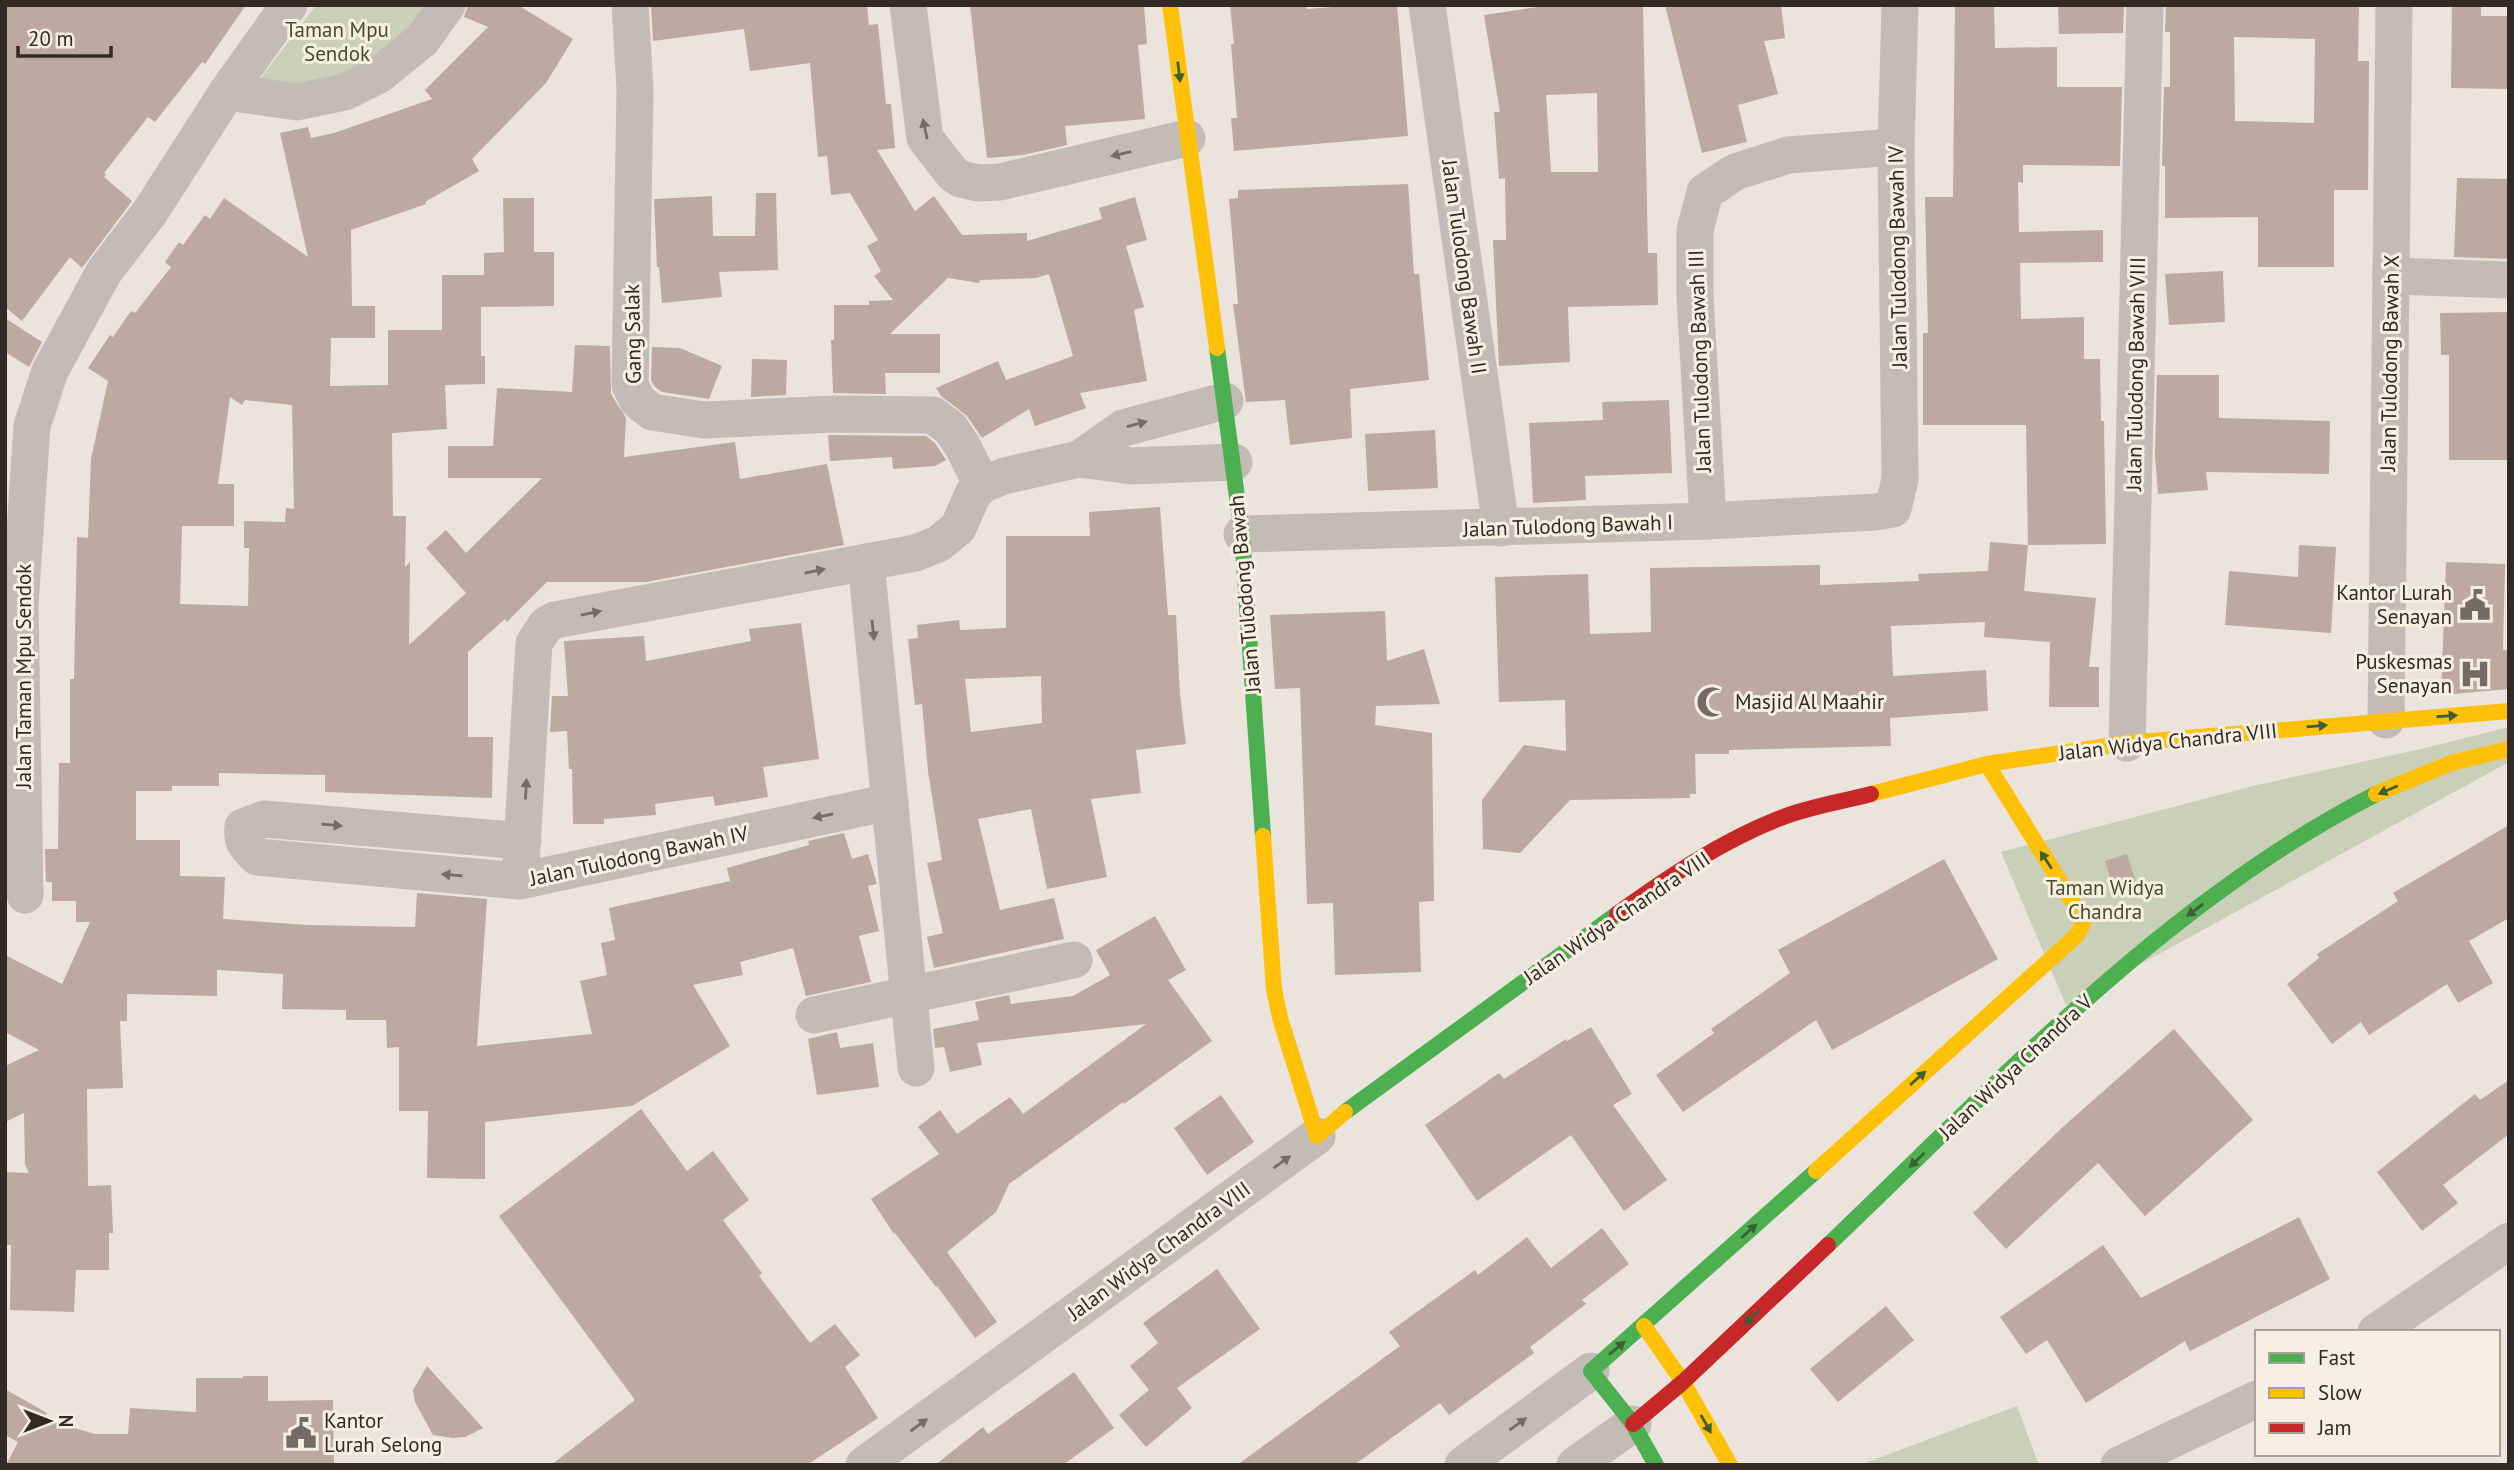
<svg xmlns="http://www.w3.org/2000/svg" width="2514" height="1470" font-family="'PT Sans',sans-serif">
<rect width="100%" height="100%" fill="#eae4dd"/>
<g fill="#cacfb7">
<path d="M 316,5 L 435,5 L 413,38 L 342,82 L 255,86 Z"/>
<path d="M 2509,727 L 2509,762 L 2066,1005 L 2001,852 L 2257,785 L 2425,748 Z"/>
<path d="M 2017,1406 L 2039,1465 L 1860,1465 Z"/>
</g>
<g fill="#bda99f" fill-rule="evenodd">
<path d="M 5,5 L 246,5 L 205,64 L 202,62 L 155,122 L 148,117 L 104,173 L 106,174 L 104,177 L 132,201 L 82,268 L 70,257 L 22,321 L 5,307 Z"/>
<path d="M 468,5 L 518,5 L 573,39 L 546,83 L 472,159 L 479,171 L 425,202 L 426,204 L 351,230 L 352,306 L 375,306 L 375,338 L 331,338 L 330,386 L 388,385 L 388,330 L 442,330 L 442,275 L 484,275 L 484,253 L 504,252 L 503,198 L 534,198 L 534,252 L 554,252 L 554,306 L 481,307 L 481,356 L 485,356 L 485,384 L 445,385 L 447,429 L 392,433 L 393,516 L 406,516 L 405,567 L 410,562 L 409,645 L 466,593 L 426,548 L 446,530 L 466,553 L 542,478 L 448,478 L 448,446 L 493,446 L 497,388 L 572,392 L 575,345 L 610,346 L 611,394 L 626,418 L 624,457 L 735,442 L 740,479 L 827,464 L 844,545 L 646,582 L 547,582 L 507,622 L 505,619 L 468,652 L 468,737 L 493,737 L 492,798 L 325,792 L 325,775 L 219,773 L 219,786 L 172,786 L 172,791 L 136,791 L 136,840 L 180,840 L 180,876 L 225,877 L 223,919 L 307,925 L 415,927 L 417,893 L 487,899 L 477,1046 L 592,1034 L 580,981 L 607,975 L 601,943 L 615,940 L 609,908 L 730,881 L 727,868 L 809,845 L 808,841 L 844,833 L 852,859 L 868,854 L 877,884 L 868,886 L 879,931 L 859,936 L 871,982 L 806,996 L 793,948 L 740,962 L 743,975 L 693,985 L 730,1046 L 632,1106 L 485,1122 L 485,1179 L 427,1178 L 428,1111 L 399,1111 L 399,1047 L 387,1048 L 386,1020 L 346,1020 L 346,1010 L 282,1009 L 283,974 L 217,970 L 217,996 L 127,994 L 127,1021 L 120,1021 L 123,1088 L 87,1089 L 88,1186 L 111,1185 L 113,1233 L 109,1233 L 109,1270 L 76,1270 L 74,1312 L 10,1310 L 11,1245 L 5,1245 L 5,1172 L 29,1173 L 25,1165 L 24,1113 L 5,1122 L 5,1066 L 39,1050 L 5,1032 L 5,955 L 62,984 L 90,922 L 76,922 L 76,901 L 52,901 L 52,882 L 46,882 L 45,849 L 58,849 L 59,763 L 70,763 L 70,679 L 74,679 L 77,537 L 88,538 L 91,459 L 108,381 L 88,368 L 110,335 L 113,337 L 131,311 L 135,313 L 171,267 L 165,262 L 179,242 L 183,245 L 205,215 L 210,219 L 224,198 L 308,257 L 280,133 L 308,127 L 311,138 L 334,133 L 432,99 L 425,90 L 488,27 L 464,17 ZM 230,397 L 242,405 L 245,400 L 292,405 L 294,509 L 286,508 L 285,522 L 244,521 L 244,548 L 249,548 L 248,606 L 180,604 L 182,526 L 234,526 L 234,484 L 218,484 Z"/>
<path d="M 651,5 L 867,5 L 869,25 L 878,24 L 886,104 L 891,104 L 895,148 L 877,150 L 915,211 L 934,196 L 962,235 L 1027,233 L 1027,241 L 1102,219 L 1099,208 L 1135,197 L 1147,240 L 1126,246 L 1144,307 L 1134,310 L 1147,381 L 1080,393 L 1086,408 L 1035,426 L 1029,409 L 982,438 L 967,416 L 941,396 L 936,388 L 998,361 L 1006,380 L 1073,356 L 1049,274 L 1036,278 L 980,280 L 979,283 L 948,278 L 890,334 L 940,334 L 940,373 L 885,373 L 886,394 L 833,393 L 831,340 L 834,340 L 834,305 L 869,305 L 869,301 L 893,300 L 874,276 L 881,271 L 867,246 L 878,240 L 850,193 L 831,195 L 827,156 L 818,157 L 810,63 L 750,71 L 744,29 L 653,41 Z"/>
<path d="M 970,5 L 1144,5 L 1147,44 L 1138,45 L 1145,119 L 1065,126 L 1067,145 L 1023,155 L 987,158 Z"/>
<path d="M 1230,5 L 1306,5 L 1307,9 L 1358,5 L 1397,5 L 1408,136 L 1234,151 L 1231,118 L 1237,118 L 1231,44 L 1234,44 Z"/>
<path d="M 1550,5 L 1643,5 L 1648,253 L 1657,253 L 1658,305 L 1568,307 L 1570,362 L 1499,366 L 1493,240 L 1506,240 L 1505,178 L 1499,179 L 1494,112 L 1500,112 L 1484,15 ZM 1597,93 L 1598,172 L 1551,172 L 1546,95 Z"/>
<path d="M 1665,5 L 1781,5 L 1785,38 L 1764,41 L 1778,94 L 1738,105 L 1747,142 L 1702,153 Z"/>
<path d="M 1955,5 L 1994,5 L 1995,48 L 2057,47 L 2057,87 L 2122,87 L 2120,166 L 2023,165 L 2023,183 L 2018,182 L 2019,232 L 2103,230 L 2103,262 L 2020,263 L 2021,319 L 2084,317 L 2084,359 L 2100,359 L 2101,421 L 2104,421 L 2106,544 L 2028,545 L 2026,425 L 1923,425 L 1923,333 L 1928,333 L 1925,197 L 1953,197 Z"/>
<path d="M 2058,5 L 2124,5 L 2123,33 L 2059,34 Z"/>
<path d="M 2166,5 L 2359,5 L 2358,61 L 2369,61 L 2368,190 L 2334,190 L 2334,267 L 2258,267 L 2258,217 L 2165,218 L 2165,166 L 2162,166 L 2164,87 L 2170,87 L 2170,32 L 2165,32 ZM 2234,37 L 2315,39 L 2314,123 L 2235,121 Z"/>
<path d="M 2452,5 L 2481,5 L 2481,16 L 2509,16 L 2509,89 L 2451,88 Z"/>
<path d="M 2457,178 L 2509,179 L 2509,259 L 2454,257 Z"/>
<path d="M 1408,184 L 1414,274 L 1419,274 L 1429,380 L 1350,389 L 1352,438 L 1290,445 L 1285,400 L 1246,402 L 1233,304 L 1238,304 L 1229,199 L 1238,198 L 1238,190 Z"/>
<path d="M 756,193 L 776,193 L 778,270 L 719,272 L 722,297 L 662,303 L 659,267 L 657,267 L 654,199 L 712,196 L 713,236 L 755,236 Z"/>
<path d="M 2223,271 L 2225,322 L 2169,325 L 2165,274 Z"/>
<path d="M 2509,312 L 2509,460 L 2449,460 L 2449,355 L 2441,355 L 2440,313 Z"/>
<path d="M 5,318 L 42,342 L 29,367 L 5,352 Z"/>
<path d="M 652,347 L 680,348 L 722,366 L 709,399 L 662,392 L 655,387 L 651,380 Z"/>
<path d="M 752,359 L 787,360 L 786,395 L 751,397 Z"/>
<path d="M 2157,375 L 2219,375 L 2219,418 L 2330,421 L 2329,474 L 2206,472 L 2208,490 L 2158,494 L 2155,456 Z"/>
<path d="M 1669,400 L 1672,473 L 1585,476 L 1586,500 L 1533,503 L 1529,423 L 1603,420 L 1602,402 Z"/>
<path d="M 1435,430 L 1438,488 L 1368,491 L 1365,434 Z"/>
<path d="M 828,435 L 926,436 L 935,443 L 946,460 L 935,466 L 893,469 L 892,457 L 830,461 Z"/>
<path d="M 1160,507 L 1168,615 L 1176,615 L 1180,695 L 1186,744 L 1136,750 L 1141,793 L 1091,799 L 1107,877 L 1047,889 L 1031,809 L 978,819 L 1000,910 L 1054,898 L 1064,939 L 934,968 L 927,937 L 943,933 L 927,863 L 942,860 L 928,771 L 922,704 L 915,705 L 908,639 L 918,638 L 917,625 L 959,620 L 960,630 L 1006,628 L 1006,536 L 1090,536 L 1089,512 ZM 1041,676 L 1042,723 L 971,732 L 965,679 Z"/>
<path d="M 1990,542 L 2028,545 L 2024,591 L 2096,598 L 2089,667 L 2099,667 L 2099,707 L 2049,707 L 2050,642 L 1984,637 L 1985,622 L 1891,626 L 1893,676 L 1986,670 L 1988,711 L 1890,718 L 1891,746 L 1729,750 L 1729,754 L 1695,754 L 1696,794 L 1690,794 L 1690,798 L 1570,800 L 1520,853 L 1483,849 L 1482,800 L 1524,745 L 1566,751 L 1565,700 L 1499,702 L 1495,577 L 1588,574 L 1590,634 L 1651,632 L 1650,568 L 1820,565 L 1820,585 L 1919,581 L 1918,574 L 1988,571 Z"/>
<path d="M 2299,545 L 2336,547 L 2331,633 L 2225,625 L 2229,571 L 2298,577 Z"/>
<path d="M 2446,562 L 2505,564 L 2503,650 L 2509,650 L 2509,689 L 2441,695 Z"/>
<path d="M 1385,611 L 1387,661 L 1424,649 L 1440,704 L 1376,706 L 1375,725 L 1432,733 L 1434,901 L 1419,902 L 1421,972 L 1335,975 L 1333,903 L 1307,904 L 1300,688 L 1275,689 L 1270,615 Z"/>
<path d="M 801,623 L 819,759 L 763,767 L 768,797 L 715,806 L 713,796 L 655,804 L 656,815 L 604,819 L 604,824 L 573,824 L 572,769 L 569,769 L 567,731 L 550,732 L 552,696 L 568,696 L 564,641 L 644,636 L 646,661 L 751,641 L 749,629 Z"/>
<path d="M 2509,825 L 2509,918 L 2469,941 L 2493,983 L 2458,1003 L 2447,984 L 2369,1035 L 2361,1022 L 2332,1044 L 2287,984 L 2319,958 L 2317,954 L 2398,901 L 2393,893 Z"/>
<path d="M 2127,854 L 2136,883 L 2114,890 L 2105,861 Z"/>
<path d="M 1944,859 L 1998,959 L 1832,1050 L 1816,1020 L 1683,1112 L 1656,1075 L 1714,1033 L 1711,1029 L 1790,973 L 1778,950 Z"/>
<path d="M 1155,916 L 1186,970 L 1168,980 L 1212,1041 L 1124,1104 L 1123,1102 L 1009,1184 L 996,1212 L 947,1252 L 997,1322 L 975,1338 L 937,1286 L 936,1287 L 895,1233 L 894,1234 L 871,1199 L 939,1154 L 918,1127 L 940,1110 L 957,1134 L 1010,1097 L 1023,1114 L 1146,1024 L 977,1043 L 982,1065 L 950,1072 L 944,1047 L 935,1048 L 933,1029 L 979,1020 L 975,1002 L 1009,995 L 1011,1004 L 1073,996 L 1110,975 L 1096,950 Z"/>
<path d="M 1591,1027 L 1632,1094 L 1613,1105 L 1667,1180 L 1624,1211 L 1571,1135 L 1477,1201 L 1425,1125 L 1499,1073 L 1504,1079 L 1566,1039 L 1567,1041 Z"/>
<path d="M 2174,1029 L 2253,1120 L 2145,1216 L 2098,1163 L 2006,1249 L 1973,1213 L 2065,1125 Z"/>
<path d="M 837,1032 L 840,1048 L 873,1043 L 879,1087 L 817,1095 L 808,1039 Z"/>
<path d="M 2509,1080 L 2509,1134 L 2443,1185 L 2458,1203 L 2422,1231 L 2377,1172 L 2475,1094 L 2480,1100 Z"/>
<path d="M 1221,1095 L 1254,1142 L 1207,1175 L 1174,1128 Z"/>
<path d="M 641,1109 L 687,1171 L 713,1151 L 749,1200 L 723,1220 L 762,1273 L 759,1276 L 810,1343 L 835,1324 L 860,1355 L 845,1367 L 878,1418 L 807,1465 L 551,1465 L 635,1400 L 499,1216 Z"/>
<path d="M 2299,1217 L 2330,1279 L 2190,1351 L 2185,1341 L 2086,1403 L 2047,1340 L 2026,1354 L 2000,1317 L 2103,1245 L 2141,1298 Z"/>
<path d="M 1602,1228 L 1629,1264 L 1582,1300 L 1586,1304 L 1530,1347 L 1534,1353 L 1449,1415 L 1440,1403 L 1354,1465 L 1237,1465 L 1400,1346 L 1389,1332 L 1475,1270 L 1478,1275 L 1527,1237 L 1551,1268 Z"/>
<path d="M 1217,1269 L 1260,1329 L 1177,1388 L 1192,1408 L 1146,1447 L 1119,1415 L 1149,1390 L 1130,1366 L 1158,1343 L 1143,1323 Z"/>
<path d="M 1886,1306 L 1914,1340 L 1838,1402 L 1810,1369 Z"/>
<path d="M 427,1366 L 483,1428 L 465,1437 L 453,1438 L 433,1435 L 415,1402 L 413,1390 Z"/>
<path d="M 1074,1372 L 1114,1428 L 1063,1465 L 935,1465 L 983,1427 L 988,1434 Z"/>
<path d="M 243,1376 L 268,1376 L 268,1401 L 333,1400 L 334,1465 L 6,1465 L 18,1442 L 5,1435 L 5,1389 L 47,1413 L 44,1419 L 95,1434 L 128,1434 L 130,1408 L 196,1412 L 196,1378 L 243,1378 Z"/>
</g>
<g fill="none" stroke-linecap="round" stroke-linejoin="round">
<g stroke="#c3bcb6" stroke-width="37">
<path d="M 630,5 L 635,89 L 630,385 L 638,401 L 652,412 L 704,420 L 835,414 L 933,415 L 950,428 L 962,445 L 982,485"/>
<path d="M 908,5 L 925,138 L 953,174 L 961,179 L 978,183 L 1000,182 L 1187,138"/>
<path d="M 1427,5 L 1501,528"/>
<path d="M 227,92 L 297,102 L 345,92 L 379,75 L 422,40 L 447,5"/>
<path d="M 2391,276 L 2509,280"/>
<path d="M 1079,459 L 1123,428 L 1225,401"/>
<path d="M 1708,521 L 1695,297 L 1695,230 L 1705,192 L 1735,172 L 1788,155 L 1896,147"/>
<path d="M 1242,534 L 1708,521 L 1875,512 L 1893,509 L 1900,479 L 1896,147 L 1900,5"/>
<path d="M 866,562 L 916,1068"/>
<path d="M 2386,720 L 2394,5"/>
<path d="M 2127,743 L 2145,5"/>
<path d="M 523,841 L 264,819 L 243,827 C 241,842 247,847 257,857 L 520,881 L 890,802"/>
<path d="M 520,881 L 534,643 L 546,625 L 555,620 L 915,553 L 938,544 L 958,528 L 973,494 L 982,485 L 1004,476 L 1079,459 L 1132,466 L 1234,462"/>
<path d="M 25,895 L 20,605 L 32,426 L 50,371 L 104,272 L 150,212 L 227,92 L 289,5"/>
<path d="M 814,1015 L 1074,960"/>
<path d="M 2376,1332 L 2509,1241"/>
<path d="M 864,1465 L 1317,1136"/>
<path d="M 1463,1465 L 1591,1371"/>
<path d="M 1575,1465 L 1633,1424"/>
<path d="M 2119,1465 L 2257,1399"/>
</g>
<g stroke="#4caf50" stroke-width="16">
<path d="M 1217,348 L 1242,534 L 1263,836"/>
<path d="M 1345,1112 L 1617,914"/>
<path d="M 1828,1245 C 1996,1085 2167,900 2376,794"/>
<path d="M 1656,1465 L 1633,1424 L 1591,1371 L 1816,1171"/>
</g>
<g stroke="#ffc107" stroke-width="16">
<path d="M 1170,5 L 1217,348"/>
<path d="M 1871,794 L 1987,764 L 2127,743 L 2509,711"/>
<path d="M 2376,794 L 2451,763 L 2509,749"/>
<path d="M 1263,836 L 1274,989 L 1280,1018 L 1317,1136 L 1345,1112"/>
<path d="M 1816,1171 L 2077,935 L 2083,924 L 2080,914 L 1987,764"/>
<path d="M 1644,1326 L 1683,1382 L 1730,1465"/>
</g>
<g stroke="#c62828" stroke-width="16">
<path d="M 1617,914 C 1667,878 1720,842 1778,819 C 1807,807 1841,802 1871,794"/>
<path d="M 1633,1424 L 1683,1382 L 1828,1245"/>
</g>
</g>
<defs><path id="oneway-solid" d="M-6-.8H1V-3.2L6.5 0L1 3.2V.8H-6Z" transform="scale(1.75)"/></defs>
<g fill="#3d5f36">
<use href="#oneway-solid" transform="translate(1179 72) rotate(83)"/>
<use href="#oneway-solid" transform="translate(2447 716) rotate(-4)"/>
<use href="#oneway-solid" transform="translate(2317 726) rotate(-5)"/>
<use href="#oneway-solid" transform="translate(2388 790) rotate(157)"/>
<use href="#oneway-solid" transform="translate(2046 860) rotate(-123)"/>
<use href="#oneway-solid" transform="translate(2195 910) rotate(143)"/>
<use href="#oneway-solid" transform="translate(1918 1078) rotate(-42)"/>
<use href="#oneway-solid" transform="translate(1917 1160) rotate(136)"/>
<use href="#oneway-solid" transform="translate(1749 1231) rotate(-42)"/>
<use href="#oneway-solid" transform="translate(1752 1317) rotate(136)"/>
<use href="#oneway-solid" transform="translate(1617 1348) rotate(-40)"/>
<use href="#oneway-solid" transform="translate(1706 1424) rotate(61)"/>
</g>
<g fill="#746c66">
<use href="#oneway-solid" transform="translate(925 129) rotate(-102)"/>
<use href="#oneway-solid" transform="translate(1121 154) rotate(167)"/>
<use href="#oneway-solid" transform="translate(1137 424) rotate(-15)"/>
<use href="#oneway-solid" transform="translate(815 571) rotate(-11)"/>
<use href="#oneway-solid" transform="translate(591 613) rotate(-11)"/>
<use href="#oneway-solid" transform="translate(873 630) rotate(84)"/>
<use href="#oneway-solid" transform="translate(526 789) rotate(-87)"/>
<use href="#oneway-solid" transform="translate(823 816) rotate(168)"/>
<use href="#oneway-solid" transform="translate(332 825) rotate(5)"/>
<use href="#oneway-solid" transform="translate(452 875) rotate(-175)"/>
<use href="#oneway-solid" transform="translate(1282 1162) rotate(-36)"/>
<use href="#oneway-solid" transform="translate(1518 1424) rotate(-36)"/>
<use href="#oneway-solid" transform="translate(919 1425) rotate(-36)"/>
</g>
<defs>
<symbol id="civic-bare" viewBox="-9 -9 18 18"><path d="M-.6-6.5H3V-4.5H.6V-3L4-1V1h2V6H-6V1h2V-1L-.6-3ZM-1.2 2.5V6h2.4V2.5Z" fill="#736b65" stroke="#f8efe3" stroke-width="2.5" paint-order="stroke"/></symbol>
<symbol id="hospital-bare" viewBox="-9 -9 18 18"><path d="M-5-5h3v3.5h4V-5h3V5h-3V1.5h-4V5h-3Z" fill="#736b65" stroke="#f8efe3" stroke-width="2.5" paint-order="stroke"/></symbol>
<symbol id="mosque-bare" viewBox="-9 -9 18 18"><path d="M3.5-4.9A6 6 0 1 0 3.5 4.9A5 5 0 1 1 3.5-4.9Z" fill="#736b65" stroke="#f8efe3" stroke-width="2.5" paint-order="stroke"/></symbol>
</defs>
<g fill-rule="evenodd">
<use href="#civic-bare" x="2453" y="583" width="44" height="44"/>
<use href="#hospital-bare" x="2453" y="652" width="44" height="44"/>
<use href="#mosque-bare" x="1690" y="680" width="44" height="44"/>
<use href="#civic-bare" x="279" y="1411" width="44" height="44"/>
</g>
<g text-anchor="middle" stroke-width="6" stroke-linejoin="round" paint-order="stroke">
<g font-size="21" fill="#41502a" stroke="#f8efe3">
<text x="337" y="37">Taman Mpu<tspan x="337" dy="24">Sendok</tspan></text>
<text x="2105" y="895">Taman Widya<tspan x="2105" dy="24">Chandra</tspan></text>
</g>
<g font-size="21" fill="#332a25" stroke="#f8efe3">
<text transform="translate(1898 257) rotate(-91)" y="7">Jalan Tulodong Bawah IV</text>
<text transform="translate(1464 267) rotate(82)" y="7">Jalan Tulodong Bawah II</text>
<text transform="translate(633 334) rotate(-91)" y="7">Gang Salak</text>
<text transform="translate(1700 361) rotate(-92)" y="7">Jalan Tulodong Bawah III</text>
<text transform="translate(2390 363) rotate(-89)" y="7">Jalan Tulodong Bawah X</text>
<text transform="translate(2136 374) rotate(-89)" y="7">Jalan Tulodong Bawah VIII</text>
<text transform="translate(1568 526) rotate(-2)" y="7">Jalan Tulodong Bawah I</text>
<text transform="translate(1245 594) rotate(-95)" y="7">Jalan Tulodong Bawah</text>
<text transform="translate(24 676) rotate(-90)" y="7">Jalan Taman Mpu Sendok</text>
<text transform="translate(2168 742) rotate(-6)" y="7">Jalan Widya Chandra VIII</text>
<text transform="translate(639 856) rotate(-12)" y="7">Jalan Tulodong Bawah IV</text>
<text transform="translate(1617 918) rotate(-34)" y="7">Jalan Widya Chandra VIII</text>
<text transform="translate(2016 1067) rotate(-43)" y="7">Jalan Widya Chandra V</text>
<text transform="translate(1159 1251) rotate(-36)" y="7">Jalan Widya Chandra VIII</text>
</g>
<g font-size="21" fill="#332a25" stroke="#f8efe3" text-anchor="end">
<text x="2452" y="600">Kantor Lurah<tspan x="2452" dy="24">Senayan</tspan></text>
<text x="2452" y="669">Puskesmas<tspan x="2452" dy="24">Senayan</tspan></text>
<text x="1735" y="709" text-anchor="start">Masjid Al Maahir</text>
<text x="324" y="1428" text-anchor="start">Kantor<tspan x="324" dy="24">Lurah Selong</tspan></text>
</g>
</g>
<rect width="2514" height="1470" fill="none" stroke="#332a25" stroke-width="14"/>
<rect x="2255" y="1330" width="245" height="126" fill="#f8efe3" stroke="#a9a097" stroke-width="2"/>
<rect x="2269" y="1353" width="35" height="10" fill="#4caf50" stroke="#a9a097" stroke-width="2"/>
<text x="2318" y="1365" font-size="21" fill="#332a25">Fast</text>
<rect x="2269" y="1388" width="35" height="10" fill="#ffc107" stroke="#a9a097" stroke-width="2"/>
<text x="2318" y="1400" font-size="21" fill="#332a25">Slow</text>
<rect x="2269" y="1423" width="35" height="10" fill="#c62828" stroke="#a9a097" stroke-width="2"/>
<text x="2318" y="1435" font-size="21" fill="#332a25">Jam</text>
<g transform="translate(49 1421) rotate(90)" stroke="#f8efe3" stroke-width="5" paint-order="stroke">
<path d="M0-5L12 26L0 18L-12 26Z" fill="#332a25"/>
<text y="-10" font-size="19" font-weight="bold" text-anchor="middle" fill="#332a25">N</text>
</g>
<path d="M18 46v10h93v-10" fill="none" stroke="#332a25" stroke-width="3.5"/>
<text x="28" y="46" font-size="21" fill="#332a25" stroke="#f8efe3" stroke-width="5" paint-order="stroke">20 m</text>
</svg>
